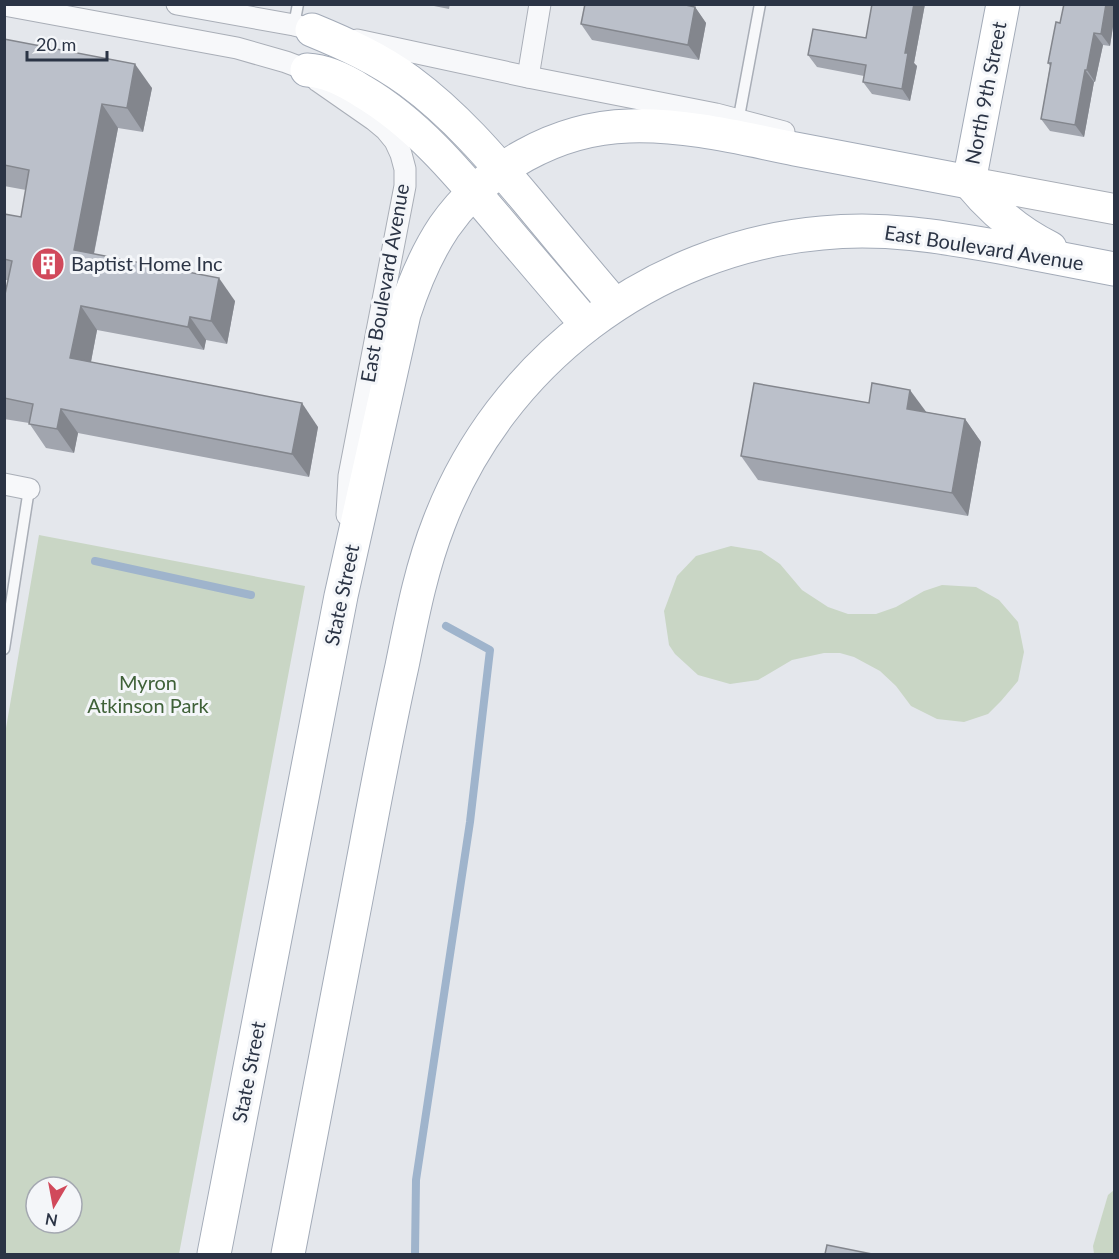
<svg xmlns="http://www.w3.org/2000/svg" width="1119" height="1259" font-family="Lato,sans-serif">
<rect width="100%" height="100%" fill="#e4e7ec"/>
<g fill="#c9d6c5" fill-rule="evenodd">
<path d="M 39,535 L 305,586 L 179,1254 L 5,1254 L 5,734 ZM 36,1187 L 72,1187 L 72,1223 L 36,1223 Z"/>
<path d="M 731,546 L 761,551 L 780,564 L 802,590 L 828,607 L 848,614 L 876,614 L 896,607 L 924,591 L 942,585 L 976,587 L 999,600 L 1018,622 L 1024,652 L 1018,681 L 1001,701 L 988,714 L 964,722 L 937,719 L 911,706 L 896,686 L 880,671 L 854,657 L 840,653 L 824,653 L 792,660 L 758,680 L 730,684 L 698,675 L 675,654 L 669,645 L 664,611 L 677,576 L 696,556 Z"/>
<path d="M 1114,1190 L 1114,1254 L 1094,1254 L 1093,1246 L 1108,1195 Z"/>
</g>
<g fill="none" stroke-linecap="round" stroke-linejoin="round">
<g stroke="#9fb4cc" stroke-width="8">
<path d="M 95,561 L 251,595"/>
<path d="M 415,1254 L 416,1180 L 470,822 L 490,650 L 446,626"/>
</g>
<defs>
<g id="lane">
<path d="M 294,25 L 298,4"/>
<path d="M 738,122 L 760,4"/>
<path d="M 4,649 L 29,489"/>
</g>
<g id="street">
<path d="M 177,4 L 294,25 L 324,32"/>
<path d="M 4,5 L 237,48 L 286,62 L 307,70 L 318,81 L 374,120 L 386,130 L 395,141 L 401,154 L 405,169 L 405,186 L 349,476 L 347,515"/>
<path d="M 357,40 L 528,77 L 716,114 L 784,132"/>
<path d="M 528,77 L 540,4"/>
<path d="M 4,484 L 29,489"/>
</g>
<path id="secondary" d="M 969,182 L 1114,209"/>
<g id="primary">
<path d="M 312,30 C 346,44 379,59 409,81 C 454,114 491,157 527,200 C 556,235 585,270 615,305"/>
<path d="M 307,70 C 327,71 345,80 362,91 C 420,125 463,179 506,230 C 533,262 560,293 587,325"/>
<path d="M 969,182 L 1003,4"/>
<path d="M 969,182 C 992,210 1017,232 1050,248"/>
<path d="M 214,1254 L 341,596 L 404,314 C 414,283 426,254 444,227 C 485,168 557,128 629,126 C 685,124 741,138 795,149 C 853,160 911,171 969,182"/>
<path d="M 288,1254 C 314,1117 341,979 367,841 C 378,783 389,724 402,666 C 412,617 421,569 439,523 C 500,363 651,248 822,233 C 884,227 938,236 1000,247 C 1038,254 1076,262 1114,269"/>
</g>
</defs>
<use href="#lane" stroke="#a9aeb7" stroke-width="13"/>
<use href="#street" stroke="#a9aeb7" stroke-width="23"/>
<use href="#secondary" stroke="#a9aeb7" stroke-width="32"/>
<use href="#primary" stroke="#a3abb8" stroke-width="35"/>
<use href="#lane" stroke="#f7f8fa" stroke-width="10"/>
<use href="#street" stroke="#f7f8fa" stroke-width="21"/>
<use href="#secondary" stroke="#fff" stroke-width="30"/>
<use href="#primary" stroke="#fff" stroke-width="33"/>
</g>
<g fill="#a1a5ae">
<path d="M 424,4 L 450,4 L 449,9 Z"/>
<path d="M 872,4 L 925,4 L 914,63 L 917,66 L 910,101 L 872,94 L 863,82 L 864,76 L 817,67 L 808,55 L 866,38 Z"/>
<path d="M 1114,4 L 1114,20 L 1110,46 L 1103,45 L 1095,82 L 1094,82 L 1084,137 L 1050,131 L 1041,119 L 1050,66 L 1048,63 Z"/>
<path d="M 695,7 L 706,23 L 699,60 L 592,40 L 581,24 Z"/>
<path d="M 4,39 L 152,88 L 143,132 L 118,128 L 94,254 L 235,301 L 227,344 L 206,340 L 204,350 L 97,330 L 91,362 L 318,427 L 309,477 L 78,433 L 74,453 L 46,448 L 29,423 L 4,419 L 4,299 L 8,280 L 4,280 L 4,214 L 21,217 L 26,190 L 4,186 Z"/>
<path d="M 926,412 L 965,419 L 981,442 L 968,516 L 758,480 L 741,456 Z"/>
</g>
<g fill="#83868d">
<path d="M 914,4 L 925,4 L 914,63 L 917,66 L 910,101 L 902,89 L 905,53 Z"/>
<path d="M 1106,4 L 1114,4 L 1114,20 L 1110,46 L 1101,34 Z"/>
<path d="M 695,7 L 706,23 L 699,60 L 688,45 Z"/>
<path d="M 1094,33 L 1103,45 L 1095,82 L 1087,70 Z"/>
<path d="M 135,64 L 152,88 L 143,132 L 127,108 Z"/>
<path d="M 1085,70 L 1094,82 L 1084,137 L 1075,125 Z"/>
<path d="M 102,104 L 118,128 L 90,273 L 74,250 Z"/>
<path d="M 219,278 L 235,301 L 227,344 L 211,321 Z"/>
<path d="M 81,306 L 97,330 L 87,382 L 70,358 Z"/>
<path d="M 190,317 L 206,340 L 204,350 L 188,327 Z"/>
<path d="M 910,390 L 927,413 L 907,409 Z"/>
<path d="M 302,403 L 318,427 L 309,477 L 292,454 Z"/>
<path d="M 61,409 L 78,433 L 74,453 L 57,429 Z"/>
<path d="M 965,419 L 981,442 L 968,516 L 952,493 Z"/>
</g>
<g fill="#bbc0ca" stroke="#83868d" stroke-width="1.5">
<path d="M 585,4 L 681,4 L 695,7 L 688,45 L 581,24 Z"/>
<path d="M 872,4 L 914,4 L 905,53 L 908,53 L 902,89 L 863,82 L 866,65 L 808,55 L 813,29 L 866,38 Z"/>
<path d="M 1064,4 L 1106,4 L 1101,34 L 1094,33 L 1087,70 L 1085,70 L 1075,125 L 1041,119 L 1051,63 L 1048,63 L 1056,22 L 1060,23 Z"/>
<path d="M 4,39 L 135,64 L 127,108 L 102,104 L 74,250 L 219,278 L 211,321 L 190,317 L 188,327 L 81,306 L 70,358 L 302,403 L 292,454 L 61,409 L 57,429 L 29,424 L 33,404 L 4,398 L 4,299 L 12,261 L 4,259 L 4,214 L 21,217 L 29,170 L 4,165 Z"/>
<path d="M 754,383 L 869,403 L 872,383 L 910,390 L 907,409 L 965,419 L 952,493 L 741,456 Z"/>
<path d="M 827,1245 L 872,1254 L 825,1254 Z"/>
</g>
<defs>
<symbol id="building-disc" viewBox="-11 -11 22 22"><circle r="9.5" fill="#d1495b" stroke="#f4f6f9"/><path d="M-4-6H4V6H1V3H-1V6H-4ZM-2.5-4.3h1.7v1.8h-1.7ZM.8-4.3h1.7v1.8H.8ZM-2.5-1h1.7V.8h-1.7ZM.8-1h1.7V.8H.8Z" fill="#fff"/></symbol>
</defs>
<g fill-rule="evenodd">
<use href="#building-disc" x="29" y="245" width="38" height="38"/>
</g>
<g text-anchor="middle" stroke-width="6" stroke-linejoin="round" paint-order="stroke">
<g font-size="20" fill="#2b3445" stroke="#f4f6f9">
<text transform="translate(986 93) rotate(-79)" y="7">North 9th Street</text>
<text transform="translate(984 248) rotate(9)" y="7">East Boulevard Avenue</text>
<text transform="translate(385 283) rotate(-80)" y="7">East Boulevard Avenue</text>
<text transform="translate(342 595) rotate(-78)" y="7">State Street</text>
<text transform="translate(249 1072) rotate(-79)" y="7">State Street</text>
</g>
<g font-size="20" fill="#2b3445" stroke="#f4f6f9" text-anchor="start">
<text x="71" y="271">Baptist Home Inc</text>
</g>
<g font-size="20" fill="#3f6138" stroke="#f4f6f9">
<text x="148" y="690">Myron<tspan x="148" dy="23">Atkinson Park</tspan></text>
</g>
</g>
<rect width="1119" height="1259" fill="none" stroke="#2b3445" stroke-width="12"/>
<g transform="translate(54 1205) rotate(190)"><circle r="28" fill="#f4f6f9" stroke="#a4a8b1" stroke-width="1.5"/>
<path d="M0-4.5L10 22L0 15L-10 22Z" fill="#d1495b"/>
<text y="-9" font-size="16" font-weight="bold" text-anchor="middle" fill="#2b3445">N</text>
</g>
<path d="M27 51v9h80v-9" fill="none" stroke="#2b3445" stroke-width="3"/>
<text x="36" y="51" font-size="18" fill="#2b3445" stroke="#f4f6f9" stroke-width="4.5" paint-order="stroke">20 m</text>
</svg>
